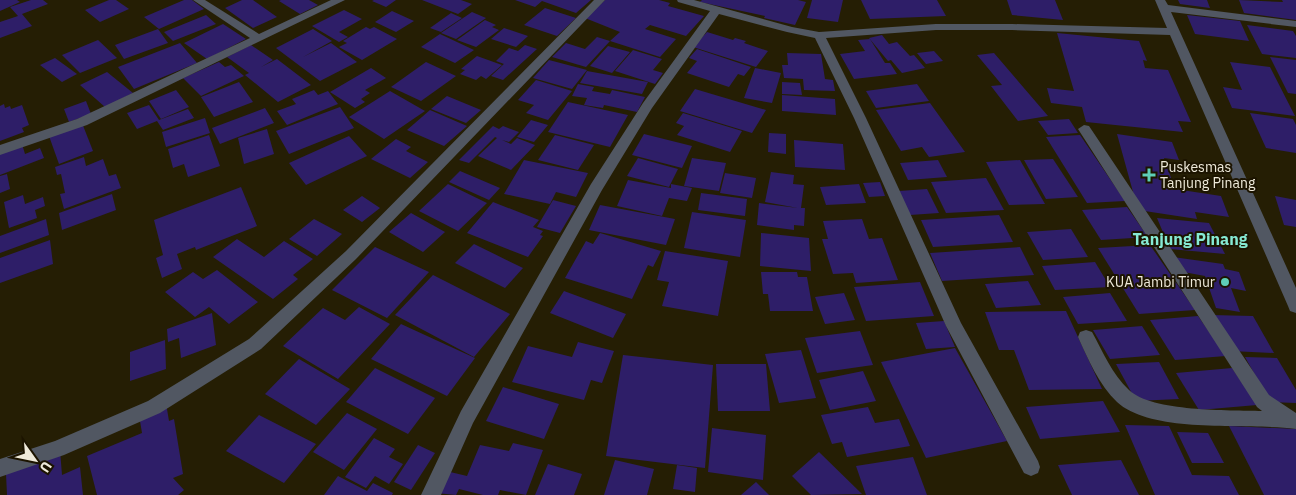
<svg xmlns="http://www.w3.org/2000/svg" width="1296" height="495" font-family="'IBM Plex Sans',sans-serif">
<rect width="100%" height="100%" fill="#251e04"/>
<g fill="#2e1e68">
<path d="M 0,0 L 17,0 L 20,2 L 0,11 Z"/>
<path d="M 31,0 L 43,0 L 48,4 L 22,14 L 32,26 L 0,38 L 0,22 L 18,16 L 10,7 Z"/>
<path d="M 109,0 L 116,0 L 129,9 L 100,22 L 85,10 Z"/>
<path d="M 184,0 L 192,0 L 204,9 L 159,29 L 144,17 Z"/>
<path d="M 242,0 L 253,0 L 277,17 L 253,28 L 225,8 Z"/>
<path d="M 281,0 L 309,0 L 318,5 L 300,14 L 279,1 Z"/>
<path d="M 374,0 L 396,0 L 386,7 L 372,1 Z"/>
<path d="M 422,0 L 461,0 L 472,4 L 458,14 Z"/>
<path d="M 515,0 L 591,0 L 576,13 L 542,1 L 535,7 Z"/>
<path d="M 605,0 L 659,0 L 670,3 L 668,6 L 704,16 L 686,36 L 650,25 L 645,29 L 676,39 L 660,57 L 610,41 L 620,32 L 585,18 Z"/>
<path d="M 702,0 L 798,0 L 806,2 L 795,25 L 764,18 L 765,16 L 700,2 Z"/>
<path d="M 812,0 L 843,0 L 838,22 L 807,18 Z"/>
<path d="M 861,0 L 937,0 L 946,16 L 870,19 Z"/>
<path d="M 1007,0 L 1055,0 L 1063,20 L 1012,15 Z"/>
<path d="M 1178,0 L 1207,0 L 1210,8 L 1180,4 Z"/>
<path d="M 1239,0 L 1283,2 L 1282,0 L 1296,0 L 1296,20 L 1244,13 Z"/>
<path d="M 545,8 L 576,18 L 557,36 L 524,25 Z"/>
<path d="M 344,10 L 362,19 L 339,32 L 348,37 L 339,42 L 312,26 Z"/>
<path d="M 392,11 L 414,21 L 396,32 L 375,22 Z"/>
<path d="M 472,12 L 486,18 L 456,39 L 441,33 Z"/>
<path d="M 451,13 L 462,18 L 441,32 L 430,28 Z"/>
<path d="M 206,15 L 216,24 L 173,41 L 164,32 Z"/>
<path d="M 1187,15 L 1240,21 L 1249,41 L 1195,34 Z"/>
<path d="M 485,20 L 496,25 L 492,27 L 499,30 L 476,47 L 457,40 Z"/>
<path d="M 223,24 L 246,39 L 207,59 L 184,43 Z"/>
<path d="M 1247,25 L 1293,31 L 1296,36 L 1296,58 L 1262,54 Z"/>
<path d="M 366,27 L 370,29 L 374,27 L 397,39 L 362,60 L 339,47 L 347,43 L 343,41 Z"/>
<path d="M 504,28 L 528,36 L 516,47 L 491,39 Z"/>
<path d="M 158,29 L 168,43 L 124,59 L 115,45 Z"/>
<path d="M 313,29 L 332,41 L 303,57 L 331,43 L 357,62 L 320,81 L 276,48 Z"/>
<path d="M 707,32 L 733,40 L 735,38 L 746,41 L 744,43 L 768,51 L 756,67 L 693,47 Z"/>
<path d="M 1057,33 L 1139,41 L 1147,61 L 1143,60 L 1145,68 L 1168,70 L 1191,122 L 1178,121 L 1183,132 L 1086,122 L 1082,107 L 1051,103 L 1047,88 L 1074,91 Z"/>
<path d="M 440,34 L 474,50 L 455,63 L 421,47 Z"/>
<path d="M 882,35 L 889,44 L 897,42 L 910,56 L 914,55 L 925,68 L 902,73 L 891,60 L 888,61 L 869,38 Z"/>
<path d="M 597,37 L 610,41 L 586,67 L 552,57 L 566,43 L 585,49 Z"/>
<path d="M 870,39 L 885,63 L 890,63 L 897,74 L 854,79 L 840,54 L 865,51 L 858,40 Z"/>
<path d="M 98,40 L 117,58 L 80,73 L 62,55 Z"/>
<path d="M 180,43 L 197,63 L 134,89 L 118,67 Z"/>
<path d="M 251,45 L 273,60 L 261,67 L 277,59 L 311,85 L 278,102 L 245,75 L 249,73 L 227,57 Z"/>
<path d="M 525,45 L 537,49 L 503,80 L 491,76 L 506,62 L 504,64 L 496,61 L 509,48 L 518,51 Z"/>
<path d="M 608,46 L 630,52 L 612,73 L 590,66 Z"/>
<path d="M 697,49 L 751,67 L 744,76 L 738,74 L 729,87 L 687,73 L 697,61 L 689,58 Z"/>
<path d="M 633,50 L 662,59 L 653,70 L 663,73 L 655,84 L 615,71 Z"/>
<path d="M 934,51 L 943,61 L 926,64 L 917,53 Z"/>
<path d="M 787,53 L 821,54 L 825,79 L 833,80 L 835,91 L 804,90 L 803,79 L 784,78 L 782,65 L 788,65 Z"/>
<path d="M 994,53 L 1048,116 L 1018,121 L 991,86 L 1002,85 L 977,55 Z"/>
<path d="M 477,56 L 502,65 L 486,79 L 481,76 L 476,80 L 460,74 L 465,70 L 461,69 Z"/>
<path d="M 1270,57 L 1296,60 L 1296,94 L 1288,93 Z"/>
<path d="M 55,58 L 77,74 L 62,82 L 40,65 Z"/>
<path d="M 549,60 L 587,70 L 572,89 L 533,78 Z"/>
<path d="M 219,62 L 225,67 L 231,65 L 244,76 L 201,96 L 183,78 Z"/>
<path d="M 426,62 L 456,76 L 421,101 L 391,87 Z"/>
<path d="M 1230,62 L 1270,67 L 1295,116 L 1232,108 L 1223,87 L 1242,90 Z"/>
<path d="M 371,68 L 386,78 L 365,90 L 370,93 L 361,99 L 365,102 L 355,108 L 330,92 Z"/>
<path d="M 755,68 L 781,73 L 772,103 L 744,98 Z"/>
<path d="M 587,71 L 648,82 L 642,94 L 580,83 Z"/>
<path d="M 107,72 L 133,93 L 105,107 L 80,85 Z"/>
<path d="M 536,80 L 572,91 L 548,120 L 526,113 L 534,105 L 518,100 Z"/>
<path d="M 239,82 L 253,102 L 214,117 L 201,97 Z"/>
<path d="M 782,82 L 800,83 L 802,95 L 782,94 Z"/>
<path d="M 578,84 L 594,87 L 592,91 L 610,94 L 606,102 L 612,90 L 645,97 L 637,112 L 604,105 L 603,108 L 584,105 L 587,98 L 572,96 Z"/>
<path d="M 917,84 L 929,101 L 876,108 L 866,91 Z"/>
<path d="M 695,89 L 766,110 L 752,133 L 680,111 Z"/>
<path d="M 176,90 L 189,107 L 161,119 L 149,101 Z"/>
<path d="M 314,90 L 318,95 L 328,91 L 338,104 L 287,125 L 277,111 L 296,104 L 292,99 Z"/>
<path d="M 390,91 L 425,111 L 384,139 L 349,117 Z"/>
<path d="M 782,95 L 835,99 L 836,115 L 782,111 Z"/>
<path d="M 447,96 L 481,110 L 466,123 L 431,109 Z"/>
<path d="M 86,101 L 91,114 L 69,122 L 64,109 Z"/>
<path d="M 568,102 L 628,115 L 610,147 L 548,132 Z"/>
<path d="M 930,103 L 965,152 L 929,157 L 922,147 L 901,151 L 876,110 Z"/>
<path d="M 4,104 L 5,108 L 10,106 L 11,109 L 22,105 L 29,125 L 22,128 L 24,132 L 0,141 L 0,106 Z"/>
<path d="M 149,105 L 159,120 L 188,109 L 194,118 L 163,130 L 157,121 L 137,129 L 127,113 Z"/>
<path d="M 340,107 L 354,128 L 289,154 L 276,131 Z"/>
<path d="M 265,108 L 274,123 L 220,144 L 212,128 Z"/>
<path d="M 430,110 L 467,126 L 444,146 L 407,130 Z"/>
<path d="M 683,113 L 742,131 L 730,152 L 677,135 L 684,126 L 676,123 Z"/>
<path d="M 1250,113 L 1293,119 L 1296,125 L 1296,153 L 1266,148 Z"/>
<path d="M 205,118 L 210,133 L 166,147 L 162,132 Z"/>
<path d="M 1069,119 L 1078,133 L 1048,135 L 1038,121 Z"/>
<path d="M 531,120 L 548,125 L 534,142 L 517,137 Z"/>
<path d="M 82,123 L 93,151 L 59,164 L 49,136 Z"/>
<path d="M 493,126 L 499,129 L 503,126 L 519,132 L 509,142 L 502,140 L 511,144 L 517,138 L 535,145 L 511,170 L 478,156 L 497,138 L 495,137 L 469,163 L 459,160 Z"/>
<path d="M 267,129 L 274,154 L 244,164 L 238,138 Z"/>
<path d="M 769,133 L 786,134 L 786,154 L 768,152 Z"/>
<path d="M 644,134 L 692,146 L 682,168 L 632,155 Z"/>
<path d="M 1117,134 L 1172,142 L 1179,160 L 1164,158 L 1175,189 L 1221,196 L 1229,217 L 1195,212 L 1197,219 L 1138,210 Z"/>
<path d="M 209,135 L 220,166 L 188,177 L 184,164 L 173,168 L 168,149 Z"/>
<path d="M 555,135 L 594,145 L 578,170 L 538,160 Z"/>
<path d="M 1080,135 L 1125,201 L 1087,203 L 1046,137 Z"/>
<path d="M 349,136 L 367,156 L 306,185 L 289,163 Z"/>
<path d="M 396,139 L 411,147 L 406,151 L 428,162 L 410,178 L 371,159 Z"/>
<path d="M 794,140 L 843,144 L 845,170 L 795,167 Z"/>
<path d="M 22,144 L 25,154 L 40,148 L 44,158 L 0,175 L 0,152 Z"/>
<path d="M 84,157 L 86,166 L 103,159 L 109,176 L 116,174 L 121,188 L 64,209 L 60,194 L 65,193 L 61,174 L 57,175 L 55,167 Z"/>
<path d="M 638,158 L 678,169 L 669,187 L 627,176 Z"/>
<path d="M 692,158 L 726,163 L 719,191 L 684,186 Z"/>
<path d="M 1053,159 L 1078,197 L 1046,199 L 1024,160 Z"/>
<path d="M 524,160 L 588,173 L 576,197 L 556,192 L 550,204 L 504,194 Z"/>
<path d="M 938,160 L 947,177 L 908,180 L 900,163 Z"/>
<path d="M 1020,160 L 1045,204 L 1009,205 L 986,162 Z"/>
<path d="M 460,171 L 500,188 L 489,200 L 449,182 Z"/>
<path d="M 771,172 L 794,175 L 793,184 L 804,185 L 801,208 L 805,208 L 804,226 L 794,225 L 794,230 L 757,225 L 759,203 L 798,208 L 765,202 Z"/>
<path d="M 725,173 L 756,178 L 752,198 L 720,193 Z"/>
<path d="M 7,174 L 10,189 L 0,193 L 0,176 Z"/>
<path d="M 986,178 L 1004,210 L 946,213 L 931,182 Z"/>
<path d="M 628,180 L 671,188 L 671,184 L 692,188 L 687,201 L 669,198 L 662,216 L 617,206 Z"/>
<path d="M 880,182 L 885,196 L 869,197 L 863,183 Z"/>
<path d="M 448,184 L 487,203 L 458,231 L 419,211 Z"/>
<path d="M 859,184 L 866,203 L 826,205 L 820,187 Z"/>
<path d="M 241,187 L 257,226 L 196,250 L 195,247 L 177,254 L 182,269 L 162,278 L 156,258 L 163,255 L 154,220 Z"/>
<path d="M 927,189 L 939,213 L 910,215 L 899,191 Z"/>
<path d="M 701,193 L 747,199 L 745,216 L 698,210 Z"/>
<path d="M 112,194 L 116,210 L 62,230 L 59,213 Z"/>
<path d="M 23,195 L 25,204 L 43,197 L 45,206 L 35,210 L 37,218 L 9,228 L 4,202 Z"/>
<path d="M 362,196 L 380,208 L 362,222 L 343,210 Z"/>
<path d="M 1275,196 L 1296,200 L 1296,227 L 1284,225 Z"/>
<path d="M 553,200 L 576,206 L 560,233 L 537,227 Z"/>
<path d="M 493,202 L 539,220 L 533,227 L 543,231 L 540,235 L 543,236 L 528,257 L 467,233 Z"/>
<path d="M 600,205 L 675,219 L 666,245 L 589,230 Z"/>
<path d="M 1127,207 L 1148,237 L 1101,240 L 1082,210 Z"/>
<path d="M 692,212 L 746,220 L 740,257 L 684,248 Z"/>
<path d="M 411,213 L 445,232 L 423,252 L 389,232 Z"/>
<path d="M 999,215 L 1013,242 L 933,247 L 921,220 Z"/>
<path d="M 1157,218 L 1209,223 L 1225,254 L 1170,249 Z"/>
<path d="M 46,219 L 49,235 L 0,253 L 0,236 Z"/>
<path d="M 314,219 L 342,234 L 317,256 L 289,239 Z"/>
<path d="M 862,219 L 869,239 L 882,238 L 898,280 L 856,283 L 853,273 L 833,274 L 822,239 L 828,239 L 823,221 Z"/>
<path d="M 1071,229 L 1088,257 L 1043,260 L 1027,232 Z"/>
<path d="M 600,233 L 661,251 L 653,267 L 648,265 L 632,299 L 565,278 L 586,241 L 593,244 Z"/>
<path d="M 761,233 L 809,238 L 811,271 L 760,266 Z"/>
<path d="M 237,239 L 264,257 L 284,241 L 313,259 L 293,275 L 298,279 L 273,299 L 213,257 Z"/>
<path d="M 50,240 L 53,264 L 0,283 L 0,258 Z"/>
<path d="M 474,244 L 523,268 L 505,288 L 455,263 Z"/>
<path d="M 1150,245 L 1195,310 L 1139,314 L 1098,248 Z"/>
<path d="M 375,247 L 429,272 L 387,318 L 332,290 Z"/>
<path d="M 1020,247 L 1034,275 L 942,281 L 930,253 Z"/>
<path d="M 665,251 L 728,261 L 718,316 L 662,306 L 669,282 L 657,280 Z"/>
<path d="M 1173,257 L 1223,264 L 1225,269 L 1239,272 L 1246,291 L 1231,288 L 1240,312 L 1216,308 L 1205,276 L 1178,271 Z"/>
<path d="M 1095,262 L 1110,287 L 1055,290 L 1042,266 Z"/>
<path d="M 217,270 L 258,302 L 229,324 L 209,307 L 195,317 L 165,292 L 193,272 L 203,279 Z"/>
<path d="M 761,272 L 797,272 L 798,277 L 807,277 L 813,311 L 770,311 L 768,294 L 763,294 Z"/>
<path d="M 433,275 L 510,314 L 474,357 L 395,315 Z"/>
<path d="M 1028,281 L 1041,305 L 996,308 L 985,284 Z"/>
<path d="M 920,282 L 934,316 L 866,321 L 854,287 Z"/>
<path d="M 564,291 L 626,314 L 613,338 L 550,313 Z"/>
<path d="M 844,293 L 855,320 L 825,324 L 815,297 Z"/>
<path d="M 1110,293 L 1127,321 L 1078,324 L 1063,297 Z"/>
<path d="M 359,307 L 390,324 L 338,379 L 283,346 L 323,308 L 345,320 Z"/>
<path d="M 1066,311 L 1102,389 L 1029,390 L 1014,350 L 999,350 L 985,312 Z"/>
<path d="M 212,313 L 216,345 L 181,358 L 179,338 L 168,342 L 167,329 Z"/>
<path d="M 1211,315 L 1253,316 L 1274,353 L 1231,351 Z"/>
<path d="M 1198,316 L 1226,356 L 1175,360 L 1150,320 Z"/>
<path d="M 944,321 L 955,347 L 926,349 L 916,323 Z"/>
<path d="M 401,324 L 475,358 L 447,396 L 371,359 Z"/>
<path d="M 1142,326 L 1160,355 L 1110,359 L 1093,330 Z"/>
<path d="M 860,331 L 873,365 L 817,373 L 805,338 Z"/>
<path d="M 165,340 L 166,369 L 130,381 L 130,352 Z"/>
<path d="M 578,342 L 614,351 L 602,383 L 591,380 L 584,400 L 512,382 L 528,346 L 572,357 Z"/>
<path d="M 955,348 L 1007,441 L 926,458 L 881,362 Z"/>
<path d="M 801,350 L 816,398 L 779,403 L 765,354 Z"/>
<path d="M 623,355 L 713,365 L 705,468 L 606,456 Z"/>
<path d="M 1245,357 L 1277,358 L 1296,390 L 1296,403 L 1270,402 Z"/>
<path d="M 299,359 L 350,389 L 316,425 L 265,394 Z"/>
<path d="M 1159,362 L 1179,399 L 1136,401 L 1116,364 Z"/>
<path d="M 716,364 L 766,364 L 770,411 L 718,411 Z"/>
<path d="M 375,368 L 435,398 L 408,434 L 346,402 Z"/>
<path d="M 1232,368 L 1257,405 L 1199,410 L 1176,373 Z"/>
<path d="M 863,371 L 876,401 L 830,410 L 819,380 Z"/>
<path d="M 503,387 L 559,404 L 544,439 L 486,421 Z"/>
<path d="M 1103,401 L 1120,432 L 1040,439 L 1026,407 Z"/>
<path d="M 166,403 L 169,421 L 174,419 L 183,474 L 173,478 L 184,490 L 178,495 L 97,495 L 87,456 L 142,433 L 139,415 Z"/>
<path d="M 868,407 L 875,423 L 899,419 L 910,446 L 847,457 L 842,442 L 832,444 L 821,415 Z"/>
<path d="M 347,413 L 377,429 L 344,470 L 313,452 Z"/>
<path d="M 259,415 L 316,444 L 284,483 L 226,451 Z"/>
<path d="M 1125,425 L 1169,426 L 1192,475 L 1229,476 L 1239,495 L 1155,495 Z"/>
<path d="M 1229,426 L 1296,429 L 1296,495 L 1264,495 Z"/>
<path d="M 712,428 L 766,435 L 763,480 L 708,472 Z"/>
<path d="M 1177,432 L 1208,433 L 1224,463 L 1192,463 Z"/>
<path d="M 374,438 L 395,449 L 389,457 L 403,464 L 389,484 L 375,476 L 366,488 L 345,477 Z"/>
<path d="M 513,443 L 543,450 L 526,495 L 500,490 L 498,495 L 483,495 L 459,489 L 456,495 L 436,493 L 446,471 L 467,476 L 480,445 L 509,451 Z"/>
<path d="M 418,445 L 435,453 L 411,490 L 394,482 Z"/>
<path d="M 60,450 L 62,475 L 80,467 L 83,495 L 7,495 L 6,474 Z"/>
<path d="M 819,452 L 862,494 L 811,495 L 792,476 Z"/>
<path d="M 913,457 L 927,495 L 866,495 L 856,466 Z"/>
<path d="M 615,460 L 654,469 L 647,495 L 604,495 Z"/>
<path d="M 1121,460 L 1139,495 L 1072,495 L 1058,465 Z"/>
<path d="M 548,464 L 582,474 L 574,495 L 535,495 Z"/>
<path d="M 677,465 L 697,468 L 695,492 L 673,489 Z"/>
<path d="M 338,476 L 367,491 L 373,483 L 393,493 L 392,495 L 324,495 Z"/>
<path d="M 756,482 L 769,495 L 741,495 Z"/>
</g>
<g fill="none" stroke-linecap="round" stroke-linejoin="round">
<g fill="#515762" fill-rule="evenodd">
<path d="M 193,0 L 205,0 L 259,34 L 331,0 L 345,0 L 87,125 L 0,155 L 0,145 L 77,119 L 250,38 Z"/>
<path d="M 594,0 L 605,0 L 356,259 L 261,349 L 160,413 L 64,455 L 0,477 L 0,459 L 55,441 L 148,401 L 249,339 L 346,251 Z"/>
<path d="M 677,0 L 694,0 L 792,27 L 819,32 L 936,24 L 1012,24 L 1167,28 L 1155,0 L 1165,0 L 1168,5 L 1296,21 L 1296,27 L 1171,12 L 1296,288 L 1296,313 L 1290,311 L 1288,306 L 1170,35 L 1012,30 L 936,30 L 826,38 L 866,118 L 961,323 L 1038,461 L 1040,467 L 1038,473 L 1031,476 L 1024,473 L 946,326 L 854,118 L 815,38 L 787,32 L 719,14 L 652,108 L 602,190 L 473,423 L 441,495 L 421,495 L 461,411 L 591,184 L 643,103 L 710,11 L 678,2 Z"/>
<path d="M 1084,125 L 1089,126 L 1269,395 L 1296,413 L 1296,429 C 1249,422 1153,435 1117,402 C 1099,385 1088,359 1078,337 L 1080,332 L 1086,330 L 1092,332 C 1103,352 1112,374 1129,390 C 1152,412 1229,410 1262,411 L 1257,407 L 1078,129 Z"/>
</g>
</g>
<g fill="#5eceb7" stroke="#1c1400" stroke-width="2">
<path d="M1146.5 167.5h5v5h5v5h-5v5h-5v-5h-5v-5h5z"/>
<circle cx="1225" cy="282" r="5"/>
</g>
<g text-anchor="middle" stroke-width="4" stroke-linejoin="round" paint-order="stroke">
<g font-size="14" fill="#efeada" stroke="#1c1400" text-anchor="start">
<text x="1160" y="172">Puskesmas<tspan x="1160" dy="16">Tanjung Pinang</tspan></text>
<text x="1215" y="287" text-anchor="end">KUA Jambi Timur</text>
</g>
<g font-size="16" font-weight="bold" fill="#86ead4" stroke="#1c1400">
<text x="1190" y="245">Tanjung Pinang</text>
</g>
</g>
<g transform="translate(35 460) rotate(123)" stroke="#1c1400" stroke-width="4" paint-order="stroke">
<path d="M0-4L9 19L0 12L-9 19Z" fill="#efeada"/>
<text y="-8" font-size="14" font-weight="bold" text-anchor="middle" fill="#efeada">U</text>
</g>
</svg>
